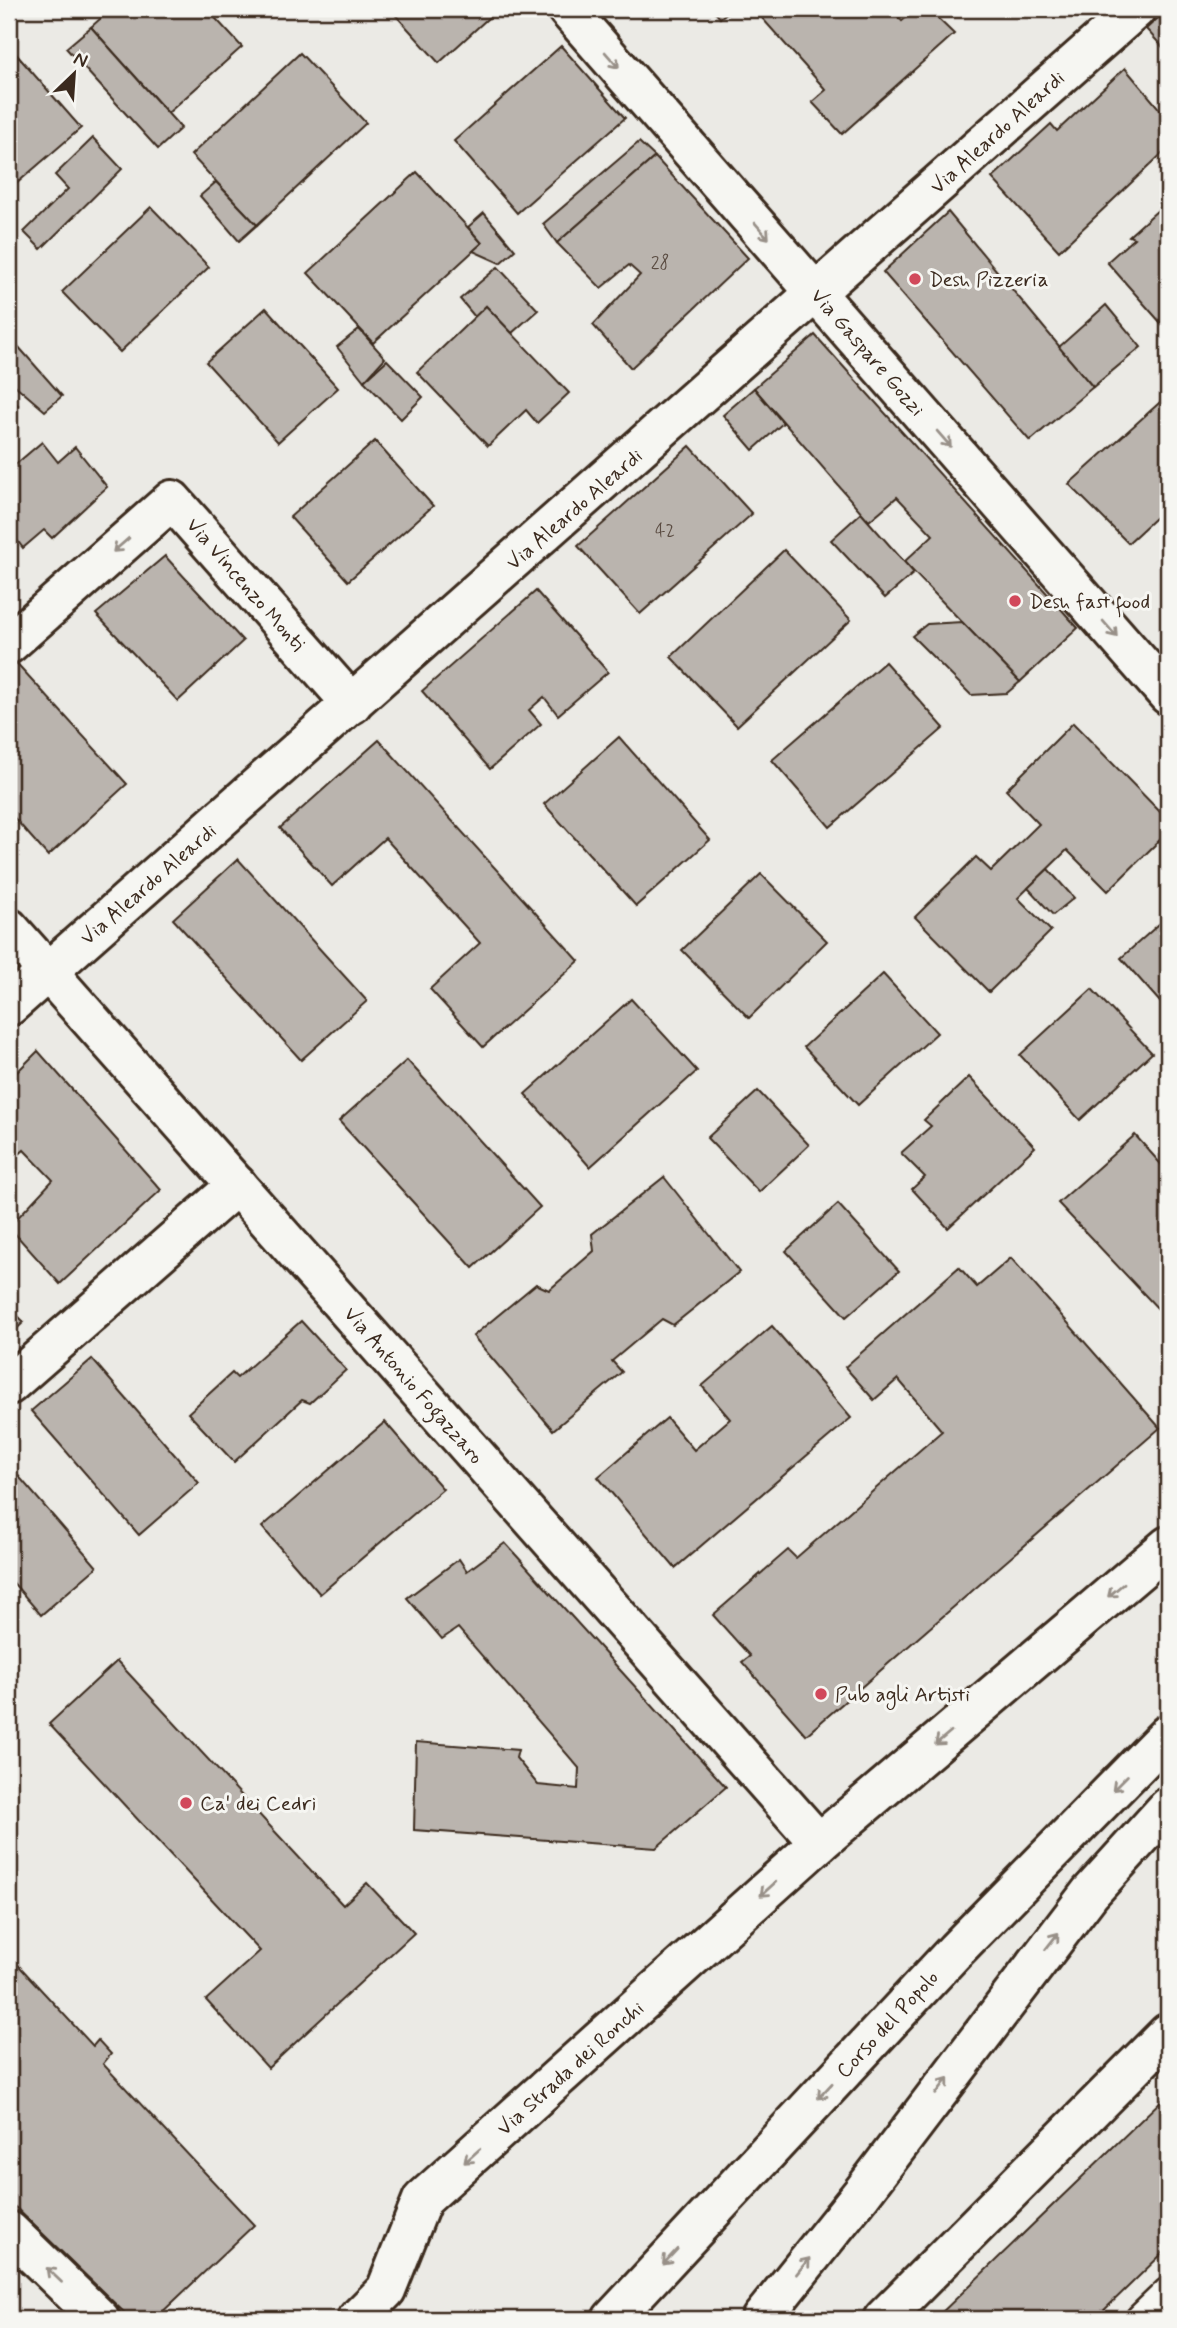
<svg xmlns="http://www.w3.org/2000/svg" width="1177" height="2328" font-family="Mynerve,sans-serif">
<rect width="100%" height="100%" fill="#ebeae5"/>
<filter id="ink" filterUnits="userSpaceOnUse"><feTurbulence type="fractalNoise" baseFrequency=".0143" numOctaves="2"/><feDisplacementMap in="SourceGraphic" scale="14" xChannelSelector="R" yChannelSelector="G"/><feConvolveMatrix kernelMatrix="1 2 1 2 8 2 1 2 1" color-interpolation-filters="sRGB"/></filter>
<g filter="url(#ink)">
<g fill="#bab4ae" stroke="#3b2a1e" stroke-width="2">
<path d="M 111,9 L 207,9 L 242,47 L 168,113 L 91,27 Z"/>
<path d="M 390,9 L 498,9 L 439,63 Z"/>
<path d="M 712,9 L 732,9 L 720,18 Z"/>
<path d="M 754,9 L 891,9 L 902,21 L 916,9 L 928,9 L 954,34 L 842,134 L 812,102 L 826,90 Z"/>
<path d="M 1168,9 L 1168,53 L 1146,29 Z"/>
<path d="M 91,27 L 181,128 L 158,149 L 66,48 Z"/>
<path d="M 9,46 L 81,128 L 9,190 Z"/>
<path d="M 561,46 L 625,118 L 517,213 L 454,141 Z"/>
<path d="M 300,53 L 366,123 L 257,225 L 191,155 Z"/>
<path d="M 1125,68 L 1168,119 L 1168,148 L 1059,251 L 992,178 L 1051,124 L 1057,131 Z"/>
<path d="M 93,138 L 122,169 L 41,249 L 24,232 L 68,189 L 55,175 Z"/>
<path d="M 639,142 L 655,157 L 557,243 L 543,224 Z"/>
<path d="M 655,157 L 748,258 L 631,368 L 593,325 L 640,275 L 629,265 L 601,288 L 557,243 Z"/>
<path d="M 417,172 L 482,243 L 373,343 L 308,273 Z"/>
<path d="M 216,182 L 257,225 L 239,241 L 200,196 Z"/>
<path d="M 1168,201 L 1168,331 L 1107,262 L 1134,238 L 1129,236 Z"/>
<path d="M 151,207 L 209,267 L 120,352 L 62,292 Z"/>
<path d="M 948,212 L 1093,387 L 1030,441 L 883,272 Z"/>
<path d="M 484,213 L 515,250 L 500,263 L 473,251 L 482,243 L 468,227 Z"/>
<path d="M 498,267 L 538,310 L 512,333 L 486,306 L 475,317 L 460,299 Z"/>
<path d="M 1106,305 L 1141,347 L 1093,387 L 1059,347 Z"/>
<path d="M 486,306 L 569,393 L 537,423 L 526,410 L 488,446 L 417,372 Z"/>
<path d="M 266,308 L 338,388 L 278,442 L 206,362 Z"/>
<path d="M 359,329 L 385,358 L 364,381 L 337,347 Z"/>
<path d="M 815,335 L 1078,628 L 1020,682 L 904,562 L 933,535 L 897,497 L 869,521 L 754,388 Z"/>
<path d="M 9,336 L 62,396 L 45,411 L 9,380 Z"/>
<path d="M 387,360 L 423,397 L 401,419 L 364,381 Z"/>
<path d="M 754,388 L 783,423 L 753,450 L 723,415 Z"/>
<path d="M 1168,395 L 1168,506 L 1128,543 L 1069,484 Z"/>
<path d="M 9,396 L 18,405 L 9,415 Z"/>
<path d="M 375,441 L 433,506 L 348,581 L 290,517 Z"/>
<path d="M 42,442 L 58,462 L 75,447 L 107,487 L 52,538 L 44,530 L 23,548 L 9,530 L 9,470 Z"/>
<path d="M 690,446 L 752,514 L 640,614 L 578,546 Z"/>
<path d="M 861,513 L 914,573 L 885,598 L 831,540 Z"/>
<path d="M 784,550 L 851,620 L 737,726 L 671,657 Z"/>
<path d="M 165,556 L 243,641 L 178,701 L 96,614 Z"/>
<path d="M 536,591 L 608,672 L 558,715 L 544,697 L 529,710 L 541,724 L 490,769 L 422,691 Z"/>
<path d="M 962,622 L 1020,682 L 1007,693 L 971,695 L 912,636 L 927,624 Z"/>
<path d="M 12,658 L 127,784 L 48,856 L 9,812 L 9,661 Z"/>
<path d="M 885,662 L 944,728 L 830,827 L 772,760 Z"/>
<path d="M 1073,723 L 1168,820 L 1168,832 L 1108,891 L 1067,850 L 1018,898 L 1051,931 L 989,992 L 915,917 L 976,857 L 991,871 L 1039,824 L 1006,790 Z"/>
<path d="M 619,737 L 710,840 L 636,906 L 544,804 Z"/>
<path d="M 379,740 L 579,961 L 483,1047 L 430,989 L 480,943 L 385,838 L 332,886 L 280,828 Z"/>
<path d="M 238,859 L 367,1001 L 301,1060 L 173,919 Z"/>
<path d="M 1048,869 L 1074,898 L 1053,915 L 1028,888 Z"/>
<path d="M 761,874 L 827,941 L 749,1018 L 682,950 Z"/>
<path d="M 1168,916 L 1168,1011 L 1121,958 Z"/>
<path d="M 883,974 L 937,1033 L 858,1105 L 804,1047 Z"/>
<path d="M 1092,989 L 1152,1053 L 1080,1120 L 1020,1055 Z"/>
<path d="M 631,999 L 697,1071 L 590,1167 L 525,1094 Z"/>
<path d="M 38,1051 L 161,1190 L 60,1284 L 9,1227 L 53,1180 L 24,1150 L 9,1163 L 9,1080 Z"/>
<path d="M 407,1060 L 540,1207 L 473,1268 L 339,1121 Z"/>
<path d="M 969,1077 L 1035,1147 L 948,1228 L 912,1189 L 925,1177 L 901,1153 L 931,1126 L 924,1120 Z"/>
<path d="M 758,1091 L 809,1145 L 759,1192 L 707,1138 Z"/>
<path d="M 1135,1135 L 1168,1172 L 1168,1312 L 1166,1310 L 1161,1312 L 1058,1203 Z"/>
<path d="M 664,1177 L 739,1272 L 673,1325 L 662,1319 L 612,1361 L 622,1372 L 553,1430 L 473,1336 L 536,1284 L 549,1290 L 594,1251 L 592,1234 Z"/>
<path d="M 838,1204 L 899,1271 L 846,1317 L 786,1251 Z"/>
<path d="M 1011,1258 L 1160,1428 L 806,1735 L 742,1662 L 750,1656 L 713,1615 L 788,1550 L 796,1558 L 942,1431 L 898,1379 L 874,1400 L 845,1367 L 959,1267 L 977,1287 Z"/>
<path d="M 9,1307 L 24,1322 L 9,1336 Z"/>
<path d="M 301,1321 L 346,1370 L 310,1403 L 302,1400 L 234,1462 L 188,1413 L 232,1373 L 237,1378 Z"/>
<path d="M 772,1326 L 851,1418 L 675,1568 L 598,1477 L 667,1418 L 694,1450 L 730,1419 L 702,1386 Z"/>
<path d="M 92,1359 L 199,1483 L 139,1535 L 31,1411 Z"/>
<path d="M 385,1422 L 443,1489 L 320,1594 L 262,1527 Z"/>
<path d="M 9,1465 L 97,1567 L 41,1615 L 9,1578 Z"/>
<path d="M 505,1543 L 726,1787 L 656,1848 L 414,1830 L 416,1742 L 518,1750 L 516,1758 L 538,1785 L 578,1789 L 579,1768 L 458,1628 L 442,1639 L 407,1598 L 459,1559 L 467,1571 Z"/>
<path d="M 117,1661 L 343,1905 L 367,1883 L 414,1933 L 268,2068 L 206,2000 L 260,1951 L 49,1724 Z"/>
<path d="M 9,1955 L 93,2046 L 98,2040 L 111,2054 L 103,2064 L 254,2225 L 155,2319 L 131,2319 L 9,2201 Z"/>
<path d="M 1168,2094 L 1168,2248 L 1095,2319 L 935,2319 Z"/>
</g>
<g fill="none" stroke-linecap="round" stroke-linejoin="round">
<defs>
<path id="service" d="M 1140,2319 L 1168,2292"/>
<g id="minor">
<path d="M 567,9 L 1168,695"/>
<path d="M 9,644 L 172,500 L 352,704"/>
<path d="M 9,928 L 819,1843"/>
<path d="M 9,1006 L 1136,9"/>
<path d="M 9,1385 L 237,1185"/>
<path d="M 9,2231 L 100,2319"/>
<path d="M 357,2319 L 386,2290 L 422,2200 L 819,1843 L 1168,1546"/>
<path d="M 883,2319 L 1168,2033"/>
</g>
<g id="tertiary">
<path d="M 612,2319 L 956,1950 L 1168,1734"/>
<path d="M 761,2319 L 862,2193 L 1090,1893 L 1168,1807"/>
</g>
</defs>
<use href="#service" stroke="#3b2a1e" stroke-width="33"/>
<use href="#minor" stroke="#3b2a1e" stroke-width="44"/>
<use href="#tertiary" stroke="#3b2a1e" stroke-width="44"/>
<use href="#service" stroke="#f6f6f2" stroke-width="28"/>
<use href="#minor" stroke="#f6f6f2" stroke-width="38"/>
<use href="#tertiary" stroke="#f6f6f2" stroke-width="38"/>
</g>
<defs><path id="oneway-shaft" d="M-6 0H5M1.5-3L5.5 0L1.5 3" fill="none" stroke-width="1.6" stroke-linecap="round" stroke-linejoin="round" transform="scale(1.75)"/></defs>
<g stroke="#989088">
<use href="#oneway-shaft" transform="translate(612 60) rotate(49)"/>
<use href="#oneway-shaft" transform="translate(762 231) rotate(49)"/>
<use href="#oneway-shaft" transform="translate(944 439) rotate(49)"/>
<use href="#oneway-shaft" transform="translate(121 545) rotate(139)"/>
<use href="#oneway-shaft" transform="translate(1110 629) rotate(49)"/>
<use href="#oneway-shaft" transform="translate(1116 1590) rotate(140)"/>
<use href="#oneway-shaft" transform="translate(943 1738) rotate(140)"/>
<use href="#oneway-shaft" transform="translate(1120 1783) rotate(135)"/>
<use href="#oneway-shaft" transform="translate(768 1889) rotate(138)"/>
<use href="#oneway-shaft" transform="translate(1052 1941) rotate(-52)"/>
<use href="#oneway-shaft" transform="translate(942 2086) rotate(-53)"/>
<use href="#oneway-shaft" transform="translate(825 2091) rotate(133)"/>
<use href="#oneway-shaft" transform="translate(472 2156) rotate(138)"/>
<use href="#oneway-shaft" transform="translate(670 2257) rotate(133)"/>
<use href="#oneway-shaft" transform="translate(803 2266) rotate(-51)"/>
<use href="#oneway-shaft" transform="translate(54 2275) rotate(-136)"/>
</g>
</g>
<g fill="#d1495b" stroke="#f6f6f2" stroke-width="2.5">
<circle cx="915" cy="279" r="7"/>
<circle cx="1015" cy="601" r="7"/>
<circle cx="821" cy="1694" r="7"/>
<circle cx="186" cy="1803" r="7"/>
</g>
<g text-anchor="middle" stroke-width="6" stroke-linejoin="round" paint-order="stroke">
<g font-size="18" fill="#5b4c42">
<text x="660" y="268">28</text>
<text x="665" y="536">42</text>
</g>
<g font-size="21" fill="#3b2a1e" stroke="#f6f6f2">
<text transform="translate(997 132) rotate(-42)" y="7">Via Aleardo Aleardi</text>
<text transform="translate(868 352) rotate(49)" y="7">Via Gaspare Gozzi</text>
<text transform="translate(574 509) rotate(-41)" y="7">Via Aleardo Aleardi</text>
<text transform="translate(246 584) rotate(49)" y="7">Via Vincenzo Monti</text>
<text transform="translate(148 884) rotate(-41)" y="7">Via Aleardo Aleardi</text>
<text transform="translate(414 1385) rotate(49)" y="7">Via Antonio Fogazzaro</text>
<text transform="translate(887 2024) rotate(-47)" y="7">Corso del Popolo</text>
<text transform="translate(570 2068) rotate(-42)" y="7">Via Strada dei Ronchi</text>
</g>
<g font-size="21" fill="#3b2a1e" stroke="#f6f6f2" text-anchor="start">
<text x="929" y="286">Desh Pizzeria</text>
<text x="1029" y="608">Desh fast food</text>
<text x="835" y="1701">Pub agli Artisti</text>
<text x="200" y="1810">Ca' dei Cedri</text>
</g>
</g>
<rect width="1177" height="2328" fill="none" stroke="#f6f6f2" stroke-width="35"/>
<rect x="18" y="18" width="1142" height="2293" fill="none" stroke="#3b2a1e" stroke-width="2.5" filter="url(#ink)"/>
<g transform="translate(74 74) rotate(25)" stroke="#f6f6f2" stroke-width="5" paint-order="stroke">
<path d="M0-5L12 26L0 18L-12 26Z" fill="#3b2a1e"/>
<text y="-10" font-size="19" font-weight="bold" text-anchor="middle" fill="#3b2a1e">N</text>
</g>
</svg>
